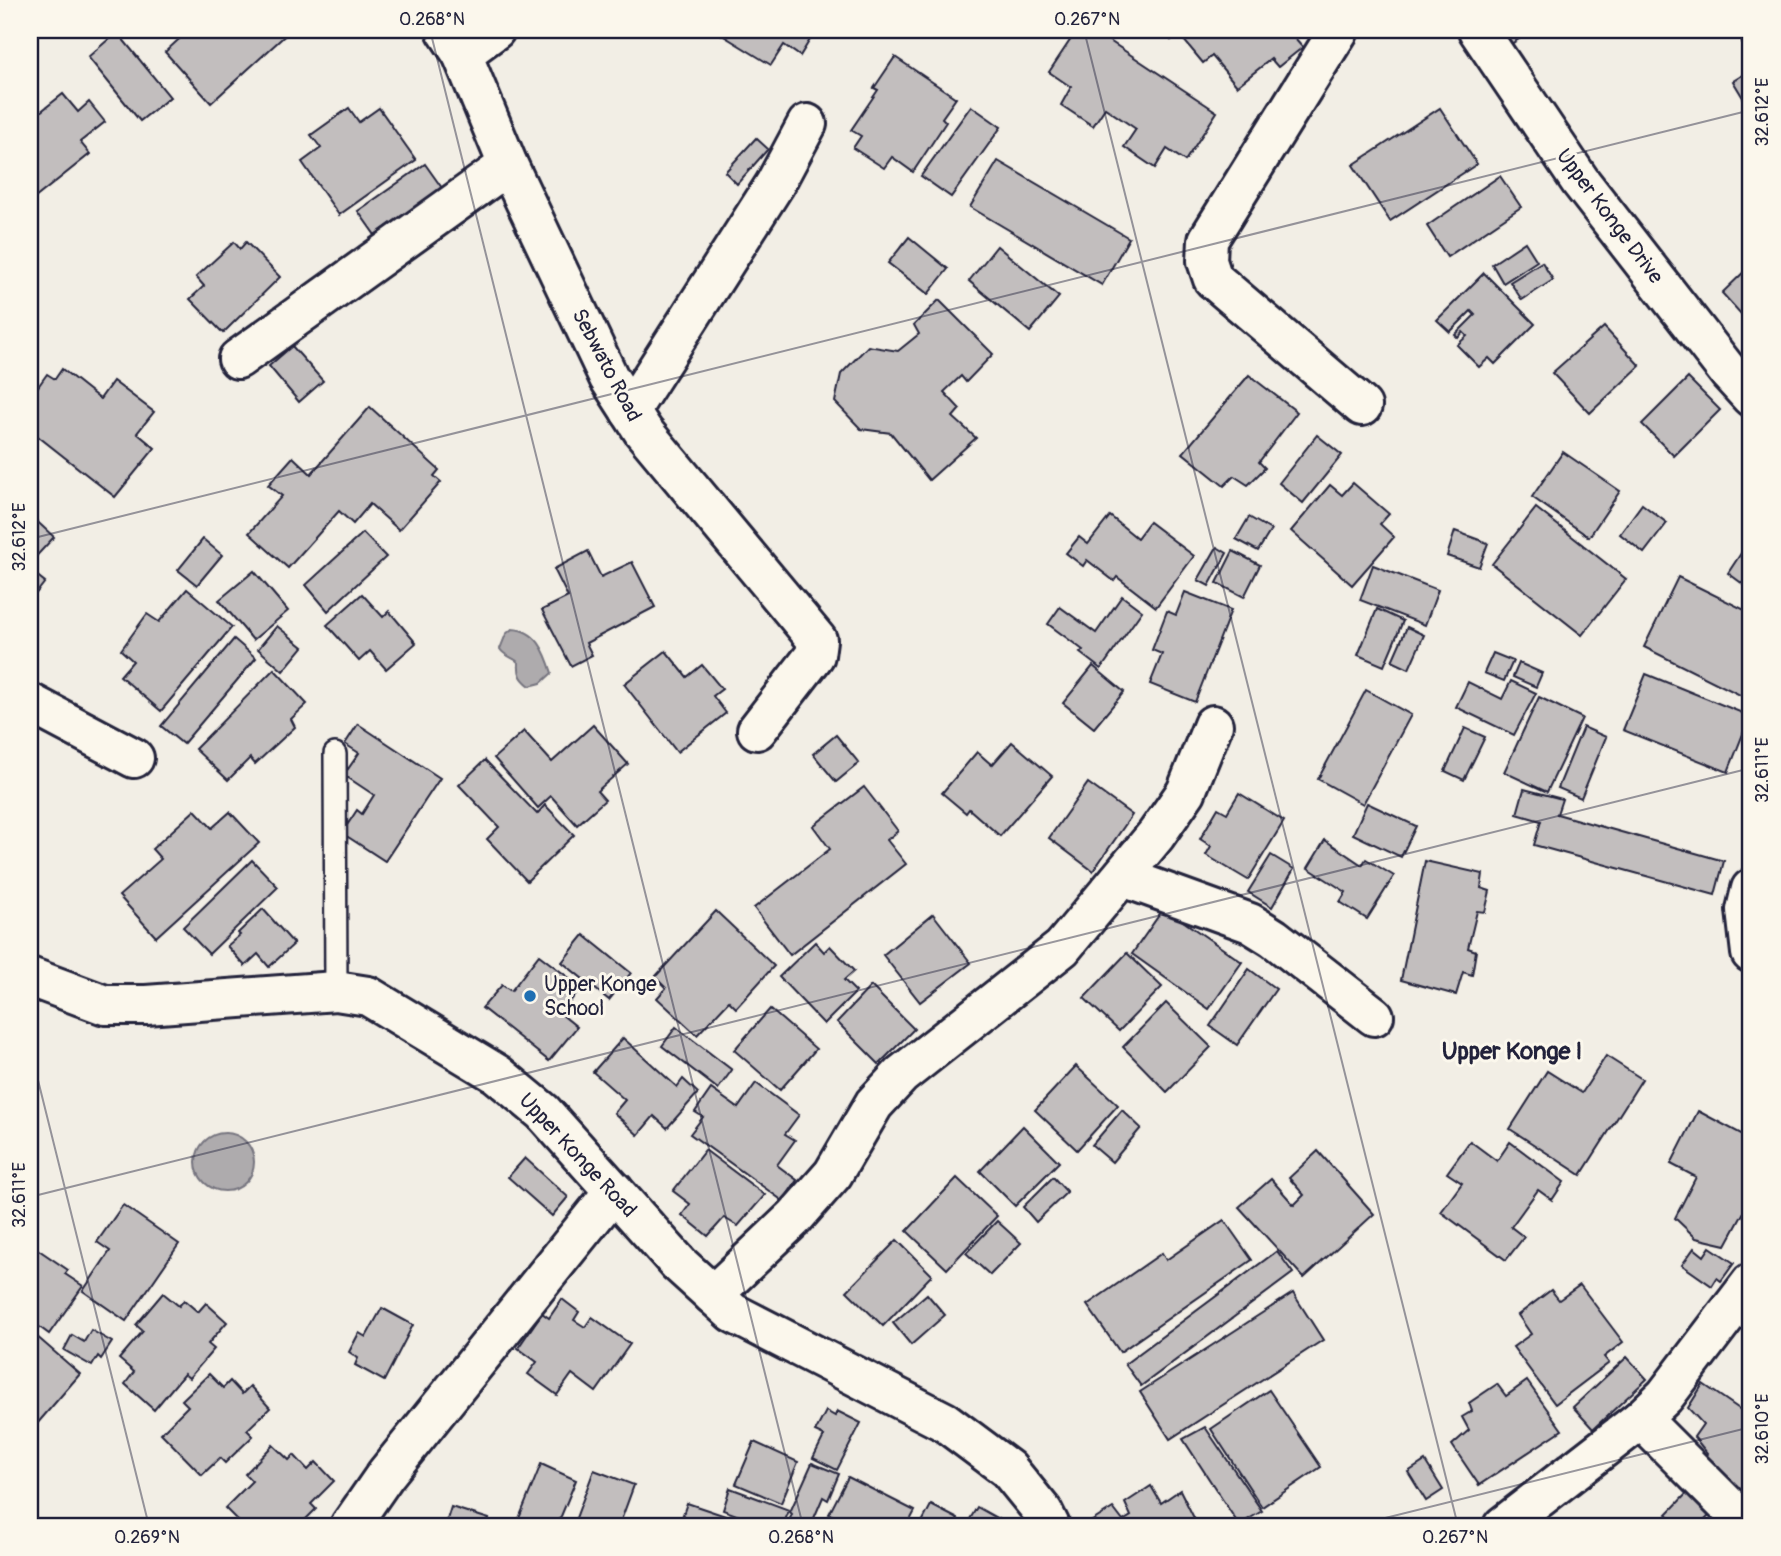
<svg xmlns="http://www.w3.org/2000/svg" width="1781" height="1556" font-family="Pangolin,sans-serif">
<rect width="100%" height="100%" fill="#f2eee5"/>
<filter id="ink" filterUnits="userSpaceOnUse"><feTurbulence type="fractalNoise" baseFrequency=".0143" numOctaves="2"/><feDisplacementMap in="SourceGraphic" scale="14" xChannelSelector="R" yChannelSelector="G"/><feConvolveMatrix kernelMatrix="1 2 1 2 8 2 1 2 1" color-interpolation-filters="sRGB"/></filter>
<g filter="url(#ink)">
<g fill="#aeabad" stroke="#76747f" stroke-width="2">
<path d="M 512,629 C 537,630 545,651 552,673 L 541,683 L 530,686 C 521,679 518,674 519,663 C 514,657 505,657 500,649 L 506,634 Z"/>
<circle cx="225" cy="1162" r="29"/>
</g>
<g fill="#c2bebe" stroke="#22223b" stroke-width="2">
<path d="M 189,30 L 291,30 L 211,103 L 165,52 Z"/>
<path d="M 714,30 L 816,30 L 800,56 L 784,45 L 771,65 Z"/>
<path d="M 1077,30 L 1093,30 L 1217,112 L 1185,161 L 1167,149 L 1155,168 L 1124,147 L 1136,129 L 1105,108 L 1093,126 L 1061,105 L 1071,87 L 1049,72 Z"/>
<path d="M 1163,30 L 1305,30 L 1295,38 L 1303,47 L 1278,67 L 1271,59 L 1237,86 L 1212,56 L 1203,63 L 1179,34 L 1171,40 Z"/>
<path d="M 1502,30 L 1533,30 L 1511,44 Z"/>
<path d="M 117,32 L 170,97 L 140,121 L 88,57 Z"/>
<path d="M 895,57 L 956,98 L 942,118 L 946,122 L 913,172 L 892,157 L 884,168 L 853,148 L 861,136 L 851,130 L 878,90 L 874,88 Z"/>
<path d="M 1751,70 L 1751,111 L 1733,81 Z"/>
<path d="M 63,94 L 78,112 L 89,102 L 105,122 L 80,142 L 90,154 L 35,198 L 30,191 L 30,120 Z"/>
<path d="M 971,106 L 1001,127 L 951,197 L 921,176 Z"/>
<path d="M 349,108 L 359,122 L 379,108 L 416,160 L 339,215 L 302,162 L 321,148 L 311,135 Z"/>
<path d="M 1440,108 L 1477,164 L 1390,221 L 1353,165 Z"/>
<path d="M 756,138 L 768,149 L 737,184 L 725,172 Z"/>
<path d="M 998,161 L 1129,238 L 1102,285 L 970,207 Z"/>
<path d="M 425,164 L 442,188 L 375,235 L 358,211 Z"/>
<path d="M 1500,176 L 1521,207 L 1447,257 L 1427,226 Z"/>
<path d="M 909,237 L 948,269 L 928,294 L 888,263 Z"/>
<path d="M 234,242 L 240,249 L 246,242 L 280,277 L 223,333 L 190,299 L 204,286 L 196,277 Z"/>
<path d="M 1525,242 L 1537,261 L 1503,283 L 1492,264 Z"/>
<path d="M 997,246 L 1059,297 L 1030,332 L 969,281 Z"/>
<path d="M 1542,262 L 1553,280 L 1522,300 L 1510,282 Z"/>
<path d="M 1750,266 L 1751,267 L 1751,325 L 1722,293 Z"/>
<path d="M 1484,273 L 1535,324 L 1495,364 L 1489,358 L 1479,367 L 1457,345 L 1467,336 L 1463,332 L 1458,338 L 1455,335 L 1475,315 L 1471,311 L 1450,332 L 1437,320 Z"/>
<path d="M 939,300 L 993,354 L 966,382 L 961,376 L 944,392 L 960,409 L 953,417 L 976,438 L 929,480 L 891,433 L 861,429 L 835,402 L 841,374 L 868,346 L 898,351 L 919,334 L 914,325 Z"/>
<path d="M 1604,327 L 1640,366 L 1590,413 L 1552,373 Z"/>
<path d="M 292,346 L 323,381 L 299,402 L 269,366 Z"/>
<path d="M 62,369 L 100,399 L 113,381 L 154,412 L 137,433 L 155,448 L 115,497 L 30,430 L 30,414 L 32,411 L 30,409 L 30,398 L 47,374 L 55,379 Z"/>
<path d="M 1249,375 L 1297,412 L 1259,462 L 1265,468 L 1248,485 L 1234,476 L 1224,486 L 1183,453 Z"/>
<path d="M 1688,378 L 1720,410 L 1674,456 L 1642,424 Z"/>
<path d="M 370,407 L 439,470 L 434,476 L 441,482 L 399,530 L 370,504 L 353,524 L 339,511 L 288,568 L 249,533 L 282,496 L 268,485 L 293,457 L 311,474 Z"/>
<path d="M 1317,435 L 1342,455 L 1303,503 L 1279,483 Z"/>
<path d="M 1563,452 L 1620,491 L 1589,537 L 1532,497 Z"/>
<path d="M 1353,483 L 1389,514 L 1380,524 L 1394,537 L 1352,585 L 1291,531 L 1330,485 L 1342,495 Z"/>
<path d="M 1642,504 L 1667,523 L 1644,553 L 1620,534 Z"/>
<path d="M 1536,508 L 1626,579 L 1582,635 L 1492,564 Z"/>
<path d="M 30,515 L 54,537 L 30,563 Z"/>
<path d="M 1110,516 L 1137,538 L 1149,522 L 1194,556 L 1156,607 L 1117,577 L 1114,581 L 1087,560 L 1083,566 L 1066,553 L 1079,537 L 1088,544 Z"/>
<path d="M 1249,517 L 1271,530 L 1258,551 L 1236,539 Z"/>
<path d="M 1455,531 L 1488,543 L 1479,567 L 1447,556 Z"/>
<path d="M 363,533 L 386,557 L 328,611 L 306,585 Z"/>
<path d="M 1751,538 L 1751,590 L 1728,573 Z"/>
<path d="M 203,539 L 222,555 L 197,585 L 178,570 Z"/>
<path d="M 1217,547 L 1227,553 L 1209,586 L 1198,580 Z"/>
<path d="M 588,551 L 601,577 L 632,562 L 655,607 L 586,643 L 592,655 L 571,666 L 542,610 L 568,597 L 554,569 Z"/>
<path d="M 1233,551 L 1260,565 L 1244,597 L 1217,583 Z"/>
<path d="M 1373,565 L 1438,590 L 1425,625 L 1360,600 Z"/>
<path d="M 30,570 L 45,582 L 30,601 Z"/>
<path d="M 254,571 L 288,611 L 253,640 L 219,600 Z"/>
<path d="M 1678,577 L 1751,613 L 1751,682 L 1744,697 L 1644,647 Z"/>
<path d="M 187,589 L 232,627 L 161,711 L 120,676 L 133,661 L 121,650 L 147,614 L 159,622 Z"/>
<path d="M 1185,592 L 1231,610 L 1195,702 L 1150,684 L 1162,654 L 1152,650 L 1167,611 L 1176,615 Z"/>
<path d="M 362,594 L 383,617 L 389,611 L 416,643 L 386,669 L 370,651 L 359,661 L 327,625 Z"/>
<path d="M 1122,596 L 1142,611 L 1101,669 L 1080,653 L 1083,650 L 1048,624 L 1060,607 L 1096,633 Z"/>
<path d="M 1377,609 L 1403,621 L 1384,666 L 1358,655 Z"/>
<path d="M 277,626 L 303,647 L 283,671 L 258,649 Z"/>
<path d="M 1407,627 L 1424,635 L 1409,669 L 1392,661 Z"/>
<path d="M 234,639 L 256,658 L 183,744 L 161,726 Z"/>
<path d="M 666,651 L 687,677 L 702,665 L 722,689 L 713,696 L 726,713 L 677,752 L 624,684 Z"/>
<path d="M 1493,653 L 1513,661 L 1504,681 L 1484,673 Z"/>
<path d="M 1519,663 L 1542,673 L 1536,687 L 1513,677 Z"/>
<path d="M 1093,666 L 1124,692 L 1094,728 L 1063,703 Z"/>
<path d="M 274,669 L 307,704 L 291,719 L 295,727 L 255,764 L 250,758 L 228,780 L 195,749 Z"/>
<path d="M 1646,674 L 1750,716 L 1728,772 L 1623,730 Z"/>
<path d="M 1511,681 L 1536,693 L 1514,735 L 1456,707 L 1468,682 L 1502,699 Z"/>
<path d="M 1366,690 L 1411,715 L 1363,804 L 1318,779 Z"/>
<path d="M 1539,697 L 1582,718 L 1547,792 L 1504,772 Z"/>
<path d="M 358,724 L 440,778 L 385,861 L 342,833 L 357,810 L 362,814 L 374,795 L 344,775 L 359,753 L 345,744 Z"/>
<path d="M 593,725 L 628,764 L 597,791 L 605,800 L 577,825 L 551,796 L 538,808 L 494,758 L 524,731 L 552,762 Z"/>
<path d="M 1583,727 L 1606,737 L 1581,798 L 1558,788 Z"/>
<path d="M 1465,728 L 1485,737 L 1464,780 L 1445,771 Z"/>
<path d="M 836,735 L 859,763 L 836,782 L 813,754 Z"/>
<path d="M 1012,742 L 1052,776 L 1000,836 L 969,809 L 966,813 L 942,793 L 977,752 L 992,765 Z"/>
<path d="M 485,760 L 537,814 L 545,805 L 574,835 L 527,881 L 487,839 L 499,827 L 459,785 Z"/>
<path d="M 1088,783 L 1132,815 L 1093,871 L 1049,838 Z"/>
<path d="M 864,787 L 898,831 L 887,840 L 906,864 L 790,955 L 754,908 L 830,849 L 813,826 Z"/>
<path d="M 1524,789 L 1562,799 L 1557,814 L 1724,861 L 1715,895 L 1534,845 L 1541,821 L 1517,814 Z"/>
<path d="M 1239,793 L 1284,821 L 1248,880 L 1206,855 L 1211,846 L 1200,839 L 1218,808 L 1227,813 Z"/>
<path d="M 1367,803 L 1416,826 L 1401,857 L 1353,834 Z"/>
<path d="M 195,810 L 212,828 L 230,812 L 259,843 L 156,937 L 119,896 L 161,859 L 152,849 Z"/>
<path d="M 1325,840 L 1362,865 L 1366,859 L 1394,876 L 1367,919 L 1340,902 L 1346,892 L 1308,868 Z"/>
<path d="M 1271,855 L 1294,869 L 1272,907 L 1248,892 Z"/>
<path d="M 252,860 L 278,887 L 209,954 L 183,927 Z"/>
<path d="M 1425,861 L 1483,874 L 1481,888 L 1490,891 L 1485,912 L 1477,911 L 1468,948 L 1476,951 L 1472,975 L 1463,972 L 1456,995 L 1401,980 Z"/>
<path d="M 1164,908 L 1242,962 L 1209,1009 L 1132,954 Z"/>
<path d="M 263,909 L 294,944 L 269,967 L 258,954 L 245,966 L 227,946 L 240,935 L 238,933 Z"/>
<path d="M 716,911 L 774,966 L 736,1008 L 729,1001 L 697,1035 L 657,998 L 666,988 L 655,977 Z"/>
<path d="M 933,914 L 971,963 L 920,1002 L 883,955 Z"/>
<path d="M 584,935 L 631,973 L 609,1000 L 562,962 Z"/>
<path d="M 815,942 L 824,952 L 830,946 L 854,971 L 844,980 L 856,992 L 824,1024 L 779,977 Z"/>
<path d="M 1127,953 L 1162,987 L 1119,1031 L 1084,998 Z"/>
<path d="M 539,955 L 581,987 L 561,1014 L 577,1027 L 549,1061 L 482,1008 L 502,985 L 511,991 Z"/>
<path d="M 1249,969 L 1276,989 L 1237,1045 L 1210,1026 Z"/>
<path d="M 871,986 L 914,1029 L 879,1064 L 837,1022 Z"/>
<path d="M 1166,1003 L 1211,1047 L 1167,1092 L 1123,1047 Z"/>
<path d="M 770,1009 L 816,1049 L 780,1090 L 734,1050 Z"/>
<path d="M 676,1027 L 732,1070 L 718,1089 L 662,1046 Z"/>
<path d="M 623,1038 L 677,1087 L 683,1079 L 698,1093 L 667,1128 L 654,1116 L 638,1135 L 614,1113 L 625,1100 L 593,1072 Z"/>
<path d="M 1606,1056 L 1642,1079 L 1581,1175 L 1510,1129 L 1547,1071 L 1582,1093 Z"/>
<path d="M 1076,1066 L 1118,1105 L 1077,1150 L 1035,1110 Z"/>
<path d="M 756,1083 L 799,1115 L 785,1134 L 795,1140 L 777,1165 L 797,1180 L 783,1201 L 690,1134 L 703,1117 L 695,1112 L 711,1089 L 738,1108 Z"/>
<path d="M 1122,1110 L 1141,1128 L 1112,1162 L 1092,1145 Z"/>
<path d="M 1698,1111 L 1751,1139 L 1751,1199 L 1726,1245 L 1696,1238 L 1675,1218 L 1696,1177 L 1671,1164 Z"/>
<path d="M 1023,1126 L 1059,1162 L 1015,1206 L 980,1171 Z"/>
<path d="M 1470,1141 L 1497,1161 L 1510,1142 L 1564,1182 L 1552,1200 L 1538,1190 L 1511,1227 L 1524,1237 L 1506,1260 L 1441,1212 L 1462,1183 L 1447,1173 Z"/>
<path d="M 705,1150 L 765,1195 L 738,1226 L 724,1218 L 708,1236 L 682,1215 L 690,1204 L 673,1191 Z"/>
<path d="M 1318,1151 L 1374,1214 L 1304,1278 L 1239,1207 L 1271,1179 L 1294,1205 L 1304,1195 L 1289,1178 Z"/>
<path d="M 525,1158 L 568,1197 L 552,1216 L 508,1177 Z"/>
<path d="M 1053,1177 L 1067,1192 L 1036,1222 L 1023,1207 Z"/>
<path d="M 957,1178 L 997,1216 L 947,1269 L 907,1231 Z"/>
<path d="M 123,1205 L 179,1244 L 126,1321 L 83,1291 L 110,1251 L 97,1242 Z"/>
<path d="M 1224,1220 L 1252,1260 L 1120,1352 L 1087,1305 L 1162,1253 L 1166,1260 Z"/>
<path d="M 997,1221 L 1021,1243 L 990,1275 L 966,1253 Z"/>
<path d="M 897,1240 L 932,1275 L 883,1326 L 847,1291 Z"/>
<path d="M 30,1244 L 68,1270 L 65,1274 L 83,1286 L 49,1334 L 30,1320 Z"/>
<path d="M 1710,1247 L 1734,1263 L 1721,1281 L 1717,1278 L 1712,1286 L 1682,1265 L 1694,1248 L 1704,1256 Z"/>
<path d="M 1277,1251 L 1293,1273 L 1141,1386 L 1125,1364 Z"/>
<path d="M 1580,1285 L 1623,1342 L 1604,1357 L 1609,1363 L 1555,1404 L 1513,1347 L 1531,1334 L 1518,1315 L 1551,1290 L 1559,1300 Z"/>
<path d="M 163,1293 L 179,1306 L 184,1300 L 198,1312 L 206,1303 L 227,1322 L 208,1344 L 214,1349 L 189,1378 L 184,1374 L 154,1410 L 125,1384 L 134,1372 L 119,1359 L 143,1331 L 136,1325 Z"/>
<path d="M 1293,1293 L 1323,1340 L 1170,1439 L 1140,1392 Z"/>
<path d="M 927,1294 L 945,1315 L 911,1345 L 893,1323 Z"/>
<path d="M 562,1299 L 579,1312 L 574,1320 L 585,1327 L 592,1317 L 630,1344 L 596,1392 L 572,1374 L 557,1395 L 528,1374 L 537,1362 L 518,1348 L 542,1313 L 549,1318 Z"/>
<path d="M 382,1308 L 413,1325 L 384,1381 L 355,1365 L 358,1358 L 349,1352 L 359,1333 L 366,1337 Z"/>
<path d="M 91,1330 L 112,1342 L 101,1359 L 98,1356 L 92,1366 L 64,1350 L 72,1335 L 84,1342 Z"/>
<path d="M 35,1335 L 80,1374 L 30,1432 L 30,1342 Z"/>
<path d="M 1627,1357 L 1647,1379 L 1593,1429 L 1573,1407 Z"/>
<path d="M 209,1374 L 223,1388 L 230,1381 L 242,1394 L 250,1386 L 270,1408 L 247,1430 L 253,1436 L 225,1463 L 220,1458 L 202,1475 L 161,1433 L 188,1406 L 182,1400 Z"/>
<path d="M 1527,1381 L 1562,1430 L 1479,1485 L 1452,1445 L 1469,1430 L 1462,1417 L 1472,1411 L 1469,1403 L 1497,1384 L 1506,1396 Z"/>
<path d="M 1703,1384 L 1751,1417 L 1751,1505 L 1700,1468 L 1707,1453 L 1694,1437 L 1703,1424 L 1688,1408 Z"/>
<path d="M 1269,1390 L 1321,1467 L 1262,1507 L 1211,1429 Z"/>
<path d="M 826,1411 L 835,1416 L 837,1411 L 861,1423 L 837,1470 L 813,1458 L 824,1436 L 815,1432 Z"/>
<path d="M 1205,1427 L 1262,1511 L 1239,1525 L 1183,1439 Z"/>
<path d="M 754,1442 L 798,1462 L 781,1503 L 736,1484 Z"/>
<path d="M 273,1445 L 289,1460 L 294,1455 L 308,1470 L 316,1462 L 334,1481 L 311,1504 L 316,1509 L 299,1526 L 243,1526 L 225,1508 L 252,1481 L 245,1474 Z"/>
<path d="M 1425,1461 L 1443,1490 L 1426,1501 L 1408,1472 Z"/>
<path d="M 812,1463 L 839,1474 L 828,1500 L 823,1497 L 812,1523 L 809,1522 L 807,1526 L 787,1526 L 792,1514 L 790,1512 Z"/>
<path d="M 541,1464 L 576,1480 L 557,1526 L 516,1526 Z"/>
<path d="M 594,1470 L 634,1485 L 619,1526 L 573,1526 Z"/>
<path d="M 848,1477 L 915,1511 L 907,1526 L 854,1526 L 829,1514 Z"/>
<path d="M 1151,1486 L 1161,1503 L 1180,1490 L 1198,1526 L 1091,1526 L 1089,1523 L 1113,1508 L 1123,1521 L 1131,1516 L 1125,1503 Z"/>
<path d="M 730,1488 L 789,1510 L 783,1526 L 766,1526 L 723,1510 Z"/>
<path d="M 1690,1490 L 1713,1512 L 1699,1526 L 1679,1526 L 1667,1514 Z"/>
<path d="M 687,1503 L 755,1526 L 679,1526 Z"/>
<path d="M 931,1505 L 958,1519 L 954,1526 L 920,1526 Z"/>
<path d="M 451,1507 L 489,1519 L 487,1526 L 445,1526 Z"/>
<path d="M 977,1507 L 1011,1526 L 966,1526 Z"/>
</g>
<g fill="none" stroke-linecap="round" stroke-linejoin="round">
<defs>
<path id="service" d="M 335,754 L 336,991"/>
<g id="minor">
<path d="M 446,30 L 462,54 L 508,165 L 609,378 L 643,431 L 817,640 L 815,655 L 757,730"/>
<path d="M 1339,30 L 1208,240 L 1207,261 L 1213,279 L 1362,406"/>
<path d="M 1478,30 L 1580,181 L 1730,374 L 1751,397"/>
<path d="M 462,54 L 495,30"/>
<path d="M 238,359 L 508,165"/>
<path d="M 630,411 L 775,184 L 807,124"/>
<path d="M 30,703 L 134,758"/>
<path d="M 1123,877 L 1250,923 L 1274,938 L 1374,1016"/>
<path d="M 1751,889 L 1746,910 L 1751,953"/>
<path d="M 30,977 L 105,1005 L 146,1005 L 336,991 L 368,996 L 497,1074 L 543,1112 L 679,1264 L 733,1313 L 945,1422 L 1008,1469 L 1043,1512 L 1050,1526"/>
<path d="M 713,1295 L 795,1217 L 833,1174 L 874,1104 L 901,1075 L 1062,948 L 1156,835 L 1186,792 L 1213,725"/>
<path d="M 1641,1419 L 1748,1526"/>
<path d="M 350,1526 L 386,1474 L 614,1191"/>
<path d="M 1503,1526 L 1641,1419 L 1665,1396 L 1751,1283"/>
</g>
</defs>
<use href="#service" stroke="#22223b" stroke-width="26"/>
<use href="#minor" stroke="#22223b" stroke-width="44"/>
<use href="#service" stroke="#fbf7ec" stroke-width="21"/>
<use href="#minor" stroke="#fbf7ec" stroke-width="38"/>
</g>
</g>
<path fill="none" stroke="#22223b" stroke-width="2" stroke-opacity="0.45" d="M 430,30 L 803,1526M 1084,30 L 1458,1526M 1739,30 L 1751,80M 30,539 L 1751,110M 30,1048 L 149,1526M 30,1197 L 1751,768M 1353,1526 L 1751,1427"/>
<circle fill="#1f6fb2" stroke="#fbf7ec" stroke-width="2.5" cx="530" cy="996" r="7"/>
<g text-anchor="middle" stroke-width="6" stroke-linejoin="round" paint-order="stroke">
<g font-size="21" fill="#22223b" stroke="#fbf7ec">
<text transform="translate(1610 216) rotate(53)" y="7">Upper Konge Drive</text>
<text transform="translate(607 365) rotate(62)" y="7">Sebwato Road</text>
<text transform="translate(578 1155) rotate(47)" y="7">Upper Konge Road</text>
</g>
<g font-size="21" fill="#22223b" stroke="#fbf7ec" text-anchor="start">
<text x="544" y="991">Upper Konge<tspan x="544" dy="24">School</tspan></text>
</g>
<g font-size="24" font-weight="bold" fill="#22223b" stroke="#fbf7ec">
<text x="1512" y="1059">Upper Konge I</text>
</g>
</g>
<rect width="1781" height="1556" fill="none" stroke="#fbf7ec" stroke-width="77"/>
<rect x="38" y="38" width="1704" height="1480" fill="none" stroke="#22223b" stroke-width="2.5"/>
<g font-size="18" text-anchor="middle" fill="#22223b">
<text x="432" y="25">0.268°N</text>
<text x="1087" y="25">0.267°N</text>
<text transform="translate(1762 112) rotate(-90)" y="6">32.612°E</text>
<text transform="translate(19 537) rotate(-90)" y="6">32.612°E</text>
<text transform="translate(1762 770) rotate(-90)" y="6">32.611°E</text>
<text transform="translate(19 1195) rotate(-90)" y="6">32.611°E</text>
<text transform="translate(1762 1429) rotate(-90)" y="6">32.610°E</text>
<text x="147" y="1543">0.269°N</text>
<text x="801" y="1543">0.268°N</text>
<text x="1455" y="1543">0.267°N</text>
</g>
</svg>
